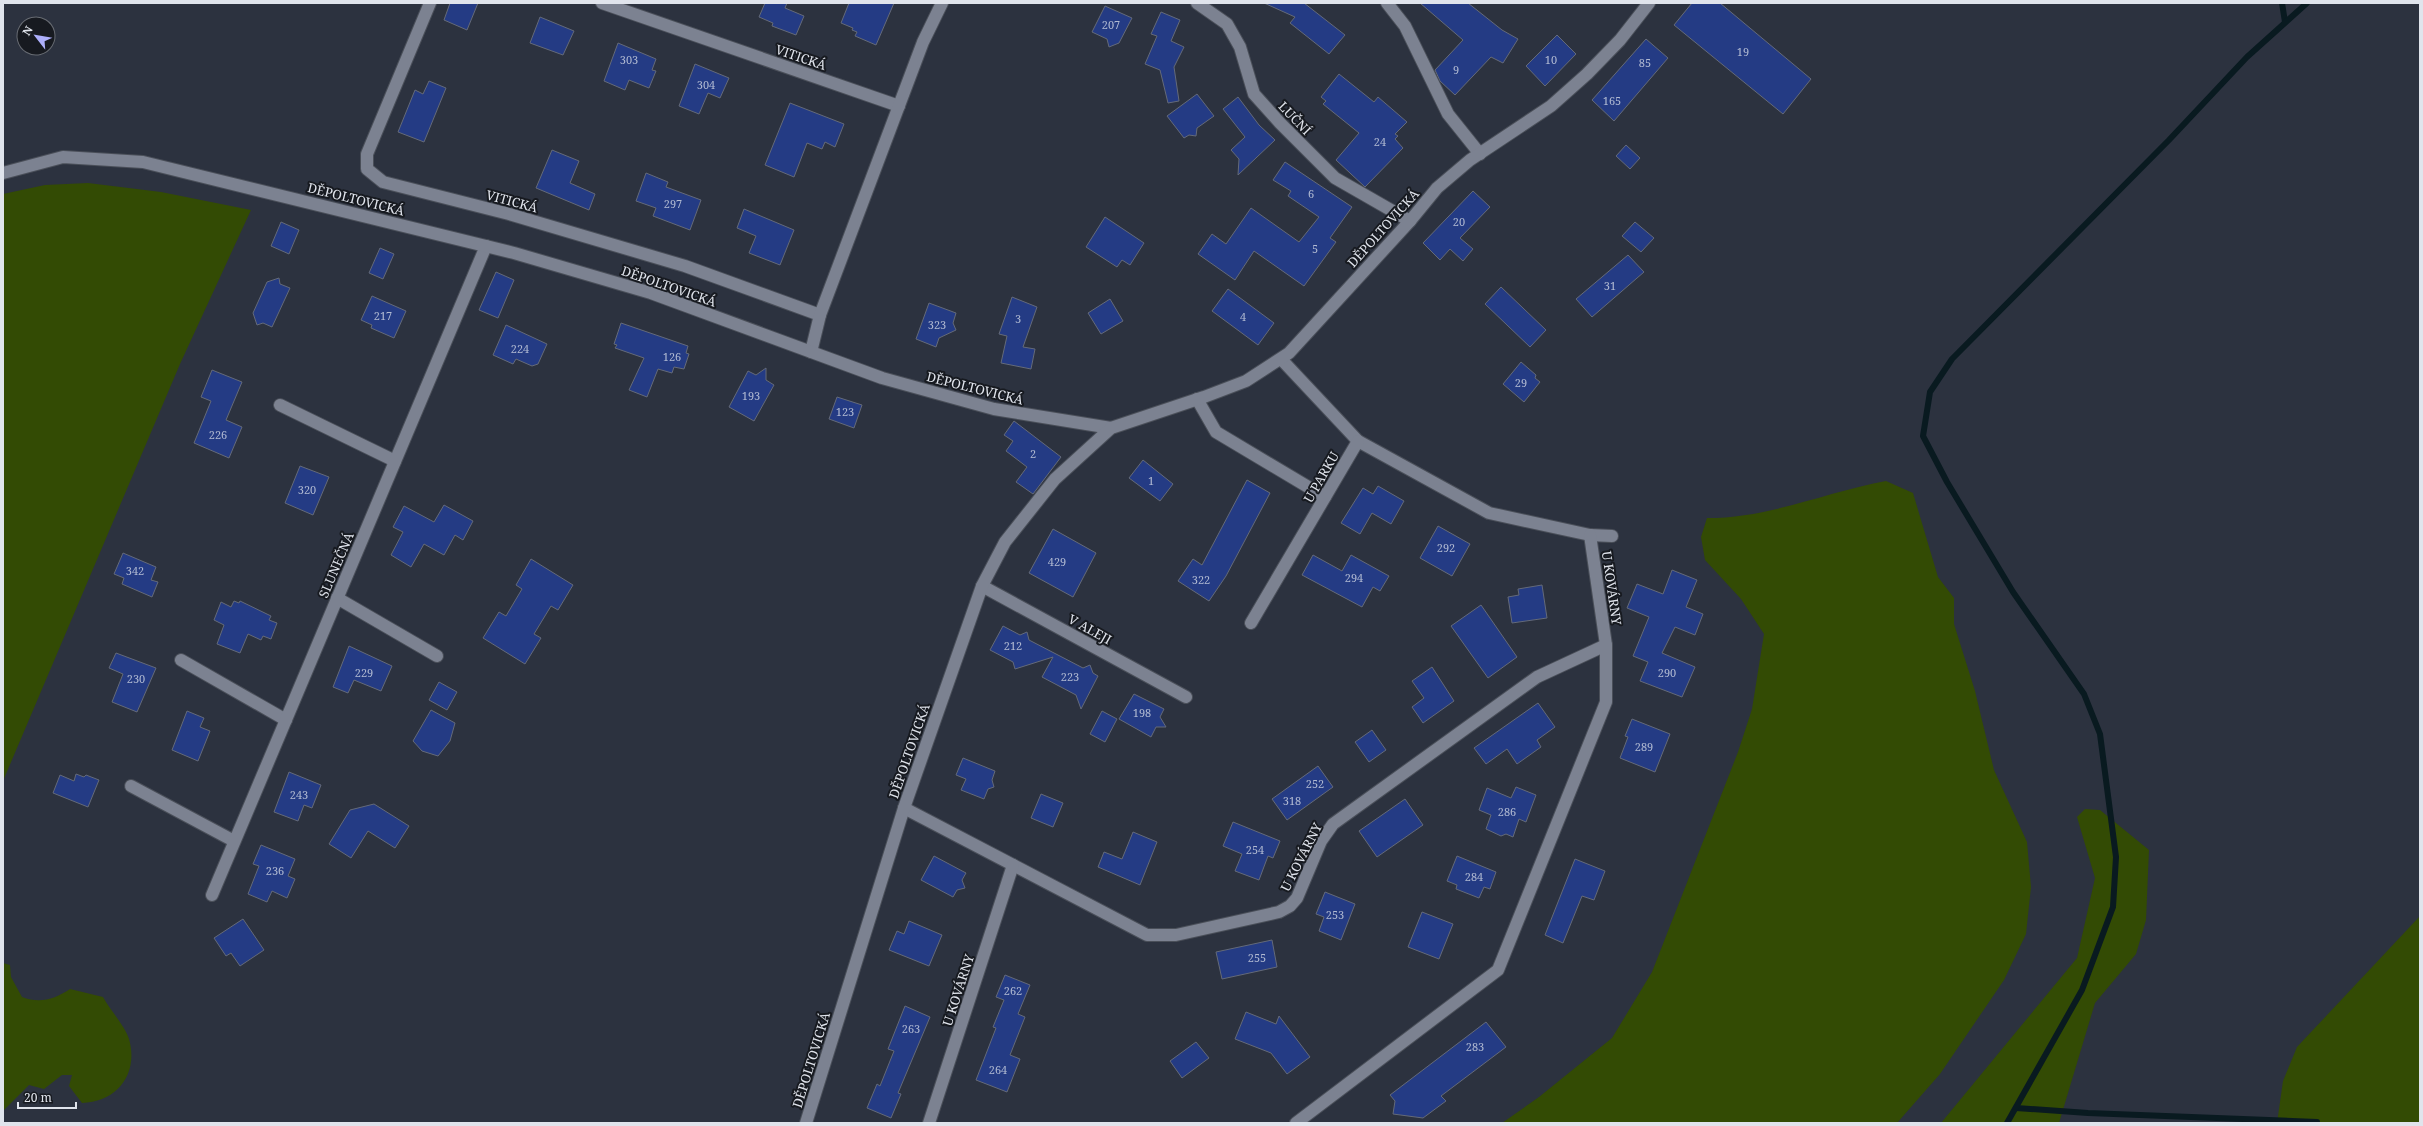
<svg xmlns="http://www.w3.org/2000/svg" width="2423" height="1126" font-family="'Noto Serif',serif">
<rect width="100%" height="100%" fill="#2c323f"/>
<g fill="#334b04">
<path d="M 88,183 L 161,192 L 251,210 L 180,364 L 3,781 L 3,194 L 45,185 Z"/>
<path d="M 1886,481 L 1913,493 L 1938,577 L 1954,598 L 1954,624 L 1975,691 L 1994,770 L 2027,842 L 2031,887 L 2026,934 L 2004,980 L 1940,1074 L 1897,1123 L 1502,1123 L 1539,1097 L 1612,1038 L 1652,972 L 1738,752 L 1752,709 L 1764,634 L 1741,599 L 1705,560 L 1701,537 L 1707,518 C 1770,518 1826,492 1886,481 Z"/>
<path d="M 2085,809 L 2100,810 L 2149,850 L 2146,920 L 2136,954 L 2095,1003 L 2059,1123 L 1941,1123 L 2077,958 L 2095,878 L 2077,817 Z"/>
<path d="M 2420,916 L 2420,1123 L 2277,1123 L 2283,1081 L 2297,1047 Z"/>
<path d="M 3,963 L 10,965 L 11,977 L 22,997 C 40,1004 55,999 70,989 L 103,997 C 110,1010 125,1026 129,1039 C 139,1074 117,1102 82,1103 L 69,1086 L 72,1075 L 62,1075 L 44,1089 L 29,1085 L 3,1111 Z"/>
</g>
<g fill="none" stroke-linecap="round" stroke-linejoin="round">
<g stroke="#091a20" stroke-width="6">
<path d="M 2282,3 L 2285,22"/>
<path d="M 2016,1108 L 2088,1113 L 2317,1122"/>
<path d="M 2007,1123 L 2082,990 L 2113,907 L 2116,857 L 2100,734 L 2084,694 L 2013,592 L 1947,482 L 1923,436 L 1930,392 L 1952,359 L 2169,140 L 2247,57 L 2307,3"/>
</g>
</g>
<g fill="#243b84" stroke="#646a79">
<path d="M 450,3 L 478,3 L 467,30 L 444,20 Z"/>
<path d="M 765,3 L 787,3 L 785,8 L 804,16 L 796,35 L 772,26 L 773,23 L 759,17 Z"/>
<path d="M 849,3 L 894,3 L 876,45 L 855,36 L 857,32 L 852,30 L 853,28 L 841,23 Z"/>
<path d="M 1264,3 L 1304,3 L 1345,35 L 1329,54 L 1290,23 L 1295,17 Z"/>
<path d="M 1420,3 L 1468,3 L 1502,30 L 1518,39 L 1503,63 L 1491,57 L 1455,95 L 1440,81 L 1435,70 L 1463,40 Z"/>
<path d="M 1692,3 L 1720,3 L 1811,79 L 1783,114 L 1674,25 Z"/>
<path d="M 1105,6 L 1132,18 L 1119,43 L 1109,47 L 1107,39 L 1092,32 Z"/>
<path d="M 1161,12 L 1180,20 L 1171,41 L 1184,47 L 1174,67 L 1179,101 L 1168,103 L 1160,70 L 1145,64 L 1157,36 L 1151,34 Z"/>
<path d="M 540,17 L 574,31 L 563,55 L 530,43 Z"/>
<path d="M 1557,35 L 1576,54 L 1545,86 L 1526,66 Z"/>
<path d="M 1646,39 L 1668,58 L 1614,121 L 1592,100 Z"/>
<path d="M 618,43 L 656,59 L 652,70 L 656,71 L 649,88 L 629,80 L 625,90 L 604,81 Z"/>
<path d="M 695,64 L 729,78 L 720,98 L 708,93 L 699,114 L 679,106 Z"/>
<path d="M 1339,74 L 1374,102 L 1378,97 L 1407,122 L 1395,134 L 1398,136 L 1395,139 L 1403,148 L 1365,187 L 1336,160 L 1359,133 L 1323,104 L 1326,101 L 1321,97 Z"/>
<path d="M 429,81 L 446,88 L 424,142 L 398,132 L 415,90 L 423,94 Z"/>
<path d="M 1197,94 L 1214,116 L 1197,128 L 1196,136 L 1189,135 L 1184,138 L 1167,116 Z"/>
<path d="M 1238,97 L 1259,125 L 1275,140 L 1238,175 L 1239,159 L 1231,150 L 1245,137 L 1223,109 Z"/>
<path d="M 790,103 L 844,124 L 835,147 L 825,142 L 822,149 L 807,143 L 794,177 L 765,165 Z"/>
<path d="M 1626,145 L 1640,158 L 1630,169 L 1616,156 Z"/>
<path d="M 552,150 L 579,161 L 570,183 L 595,194 L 589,210 L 536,188 Z"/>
<path d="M 1285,162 L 1352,207 L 1330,238 L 1336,242 L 1304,286 L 1254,251 L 1235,280 L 1198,254 L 1212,234 L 1226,244 L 1251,208 L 1299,242 L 1319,217 L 1288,196 L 1291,191 L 1273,180 Z"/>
<path d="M 646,173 L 668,182 L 666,187 L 701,200 L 690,230 L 653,216 L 656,208 L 636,201 Z"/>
<path d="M 1473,191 L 1490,207 L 1460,238 L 1473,249 L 1463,261 L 1450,249 L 1440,260 L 1423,243 Z"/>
<path d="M 744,209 L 794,230 L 780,265 L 749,253 L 756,236 L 737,228 Z"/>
<path d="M 1105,217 L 1144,243 L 1130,265 L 1122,260 L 1117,267 L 1086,247 Z"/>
<path d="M 281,222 L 299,230 L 289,254 L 271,246 Z"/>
<path d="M 1635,222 L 1654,238 L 1641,252 L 1622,236 Z"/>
<path d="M 380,248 L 394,254 L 383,279 L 369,273 Z"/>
<path d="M 1628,255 L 1644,272 L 1592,317 L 1576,299 Z"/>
<path d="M 496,272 L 514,280 L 498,318 L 479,310 Z"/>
<path d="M 279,278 L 280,284 L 290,288 L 272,327 L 263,323 L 257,325 L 253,313 L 267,282 Z"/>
<path d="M 1501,287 L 1546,330 L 1530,347 L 1485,304 Z"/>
<path d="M 1228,289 L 1274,323 L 1258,345 L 1212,311 Z"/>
<path d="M 372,296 L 406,311 L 394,338 L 371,328 L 372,325 L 361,320 Z"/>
<path d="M 1012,297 L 1037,307 L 1023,347 L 1035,349 L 1031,369 L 1001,363 L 1007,336 L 999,334 Z"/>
<path d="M 1110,299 L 1123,321 L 1101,334 L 1088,313 Z"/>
<path d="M 929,303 L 956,313 L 953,323 L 956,330 L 939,338 L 936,347 L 916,339 Z"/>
<path d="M 621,323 L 688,346 L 686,353 L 689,354 L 684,369 L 674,367 L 672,373 L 658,369 L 647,397 L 629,390 L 644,358 L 615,348 L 617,345 L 614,344 Z"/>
<path d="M 506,325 L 547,344 L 538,364 L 532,366 L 516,359 L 513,364 L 493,355 Z"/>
<path d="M 1521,362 L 1536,375 L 1535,378 L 1540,382 L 1524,402 L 1503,384 Z"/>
<path d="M 766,368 L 766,380 L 774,385 L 754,421 L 729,407 L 748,371 L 756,375 Z"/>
<path d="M 212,370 L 242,382 L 226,420 L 242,427 L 229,458 L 194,443 L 211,401 L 201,397 Z"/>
<path d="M 837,397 L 862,405 L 854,428 L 829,419 Z"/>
<path d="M 1014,421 L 1061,457 L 1033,494 L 1016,482 L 1027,467 L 1006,451 L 1013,441 L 1004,435 Z"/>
<path d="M 1143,460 L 1173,484 L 1160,501 L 1129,478 Z"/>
<path d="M 300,466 L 329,477 L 313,515 L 285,503 Z"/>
<path d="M 1247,480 L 1270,493 L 1226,576 L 1209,601 L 1178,581 L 1193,559 L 1202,565 Z"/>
<path d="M 1378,486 L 1404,501 L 1391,524 L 1372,513 L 1360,534 L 1341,523 L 1363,488 L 1373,494 Z"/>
<path d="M 444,505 L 473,521 L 463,540 L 455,535 L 444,555 L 424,544 L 411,567 L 391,555 L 403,532 L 393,527 L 404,506 L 434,522 Z"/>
<path d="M 1438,526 L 1470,544 L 1452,576 L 1420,558 Z"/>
<path d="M 1053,529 L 1096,553 L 1073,597 L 1029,573 Z"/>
<path d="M 123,553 L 156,567 L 151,580 L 158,582 L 152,597 L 122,584 L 124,578 L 114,574 Z"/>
<path d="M 1313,555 L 1342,571 L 1351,555 L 1389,576 L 1380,591 L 1373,587 L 1362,607 L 1302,575 Z"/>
<path d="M 531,559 L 573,585 L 558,610 L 551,606 L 534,634 L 541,638 L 525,664 L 483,638 L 499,612 L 506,616 L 522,589 L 516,585 Z"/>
<path d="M 1672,570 L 1697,580 L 1686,607 L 1703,614 L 1695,635 L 1675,627 L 1662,653 L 1695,667 L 1682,697 L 1640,681 L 1648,662 L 1633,656 L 1649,617 L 1627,608 L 1637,584 L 1663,594 Z"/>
<path d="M 1542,585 L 1547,618 L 1512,623 L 1508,597 L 1519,595 L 1518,589 Z"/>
<path d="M 234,601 L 239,603 L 240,601 L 271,616 L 269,620 L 277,623 L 271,639 L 263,636 L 261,640 L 248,634 L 240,653 L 217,644 L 224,625 L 214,620 L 221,602 L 231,607 Z"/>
<path d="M 1481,605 L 1517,657 L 1488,678 L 1451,626 Z"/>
<path d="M 1003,626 L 1020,635 L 1027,632 L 1029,640 L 1083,668 L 1090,665 L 1093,673 L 1098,676 L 1081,709 L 1076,695 L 1042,677 L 1053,657 L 1015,669 L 1013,662 L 990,650 Z"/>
<path d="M 349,646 L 392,666 L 381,691 L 354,680 L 348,693 L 333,687 Z"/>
<path d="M 116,653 L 156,668 L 137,712 L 112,702 L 123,674 L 109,668 Z"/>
<path d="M 1432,667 L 1454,701 L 1423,723 L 1412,707 L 1424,698 L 1412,681 Z"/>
<path d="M 439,682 L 457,692 L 447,710 L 429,700 Z"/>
<path d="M 1134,694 L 1164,709 L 1160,717 L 1166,727 L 1156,727 L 1151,737 L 1119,719 Z"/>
<path d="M 1538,703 L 1555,727 L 1537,740 L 1541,747 L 1517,764 L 1507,749 L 1486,764 L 1474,748 Z"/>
<path d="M 431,710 L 455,723 L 450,741 L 438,756 L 422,751 L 413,741 Z"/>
<path d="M 187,711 L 204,718 L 200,727 L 210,731 L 198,761 L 172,750 Z"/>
<path d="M 1102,711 L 1117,719 L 1105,742 L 1090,734 Z"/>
<path d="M 1632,719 L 1670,734 L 1655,772 L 1620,758 L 1628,737 L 1625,736 Z"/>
<path d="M 1372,730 L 1386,750 L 1369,762 L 1355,742 Z"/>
<path d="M 963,758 L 995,771 L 992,780 L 994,787 L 988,789 L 984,799 L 961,790 L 966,779 L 956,775 Z"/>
<path d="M 1318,766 L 1333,787 L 1287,820 L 1272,799 Z"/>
<path d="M 289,772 L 321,785 L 312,808 L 304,805 L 298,821 L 274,812 Z"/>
<path d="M 76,774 L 84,777 L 86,775 L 99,780 L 88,807 L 53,793 L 60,775 L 74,781 Z"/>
<path d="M 1516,787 L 1536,795 L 1526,822 L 1519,819 L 1513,837 L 1506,834 L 1501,836 L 1486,829 L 1491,815 L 1479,810 L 1487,788 L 1511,798 Z"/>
<path d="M 1041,794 L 1063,803 L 1053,827 L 1031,818 Z"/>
<path d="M 1405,799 L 1423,825 L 1377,857 L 1359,831 Z"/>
<path d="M 374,804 L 409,826 L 395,848 L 368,831 L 351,858 L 329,844 L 350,810 Z"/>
<path d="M 1233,822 L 1280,841 L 1273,858 L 1268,856 L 1259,880 L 1235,871 L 1242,854 L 1223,846 Z"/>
<path d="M 1133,832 L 1157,842 L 1140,885 L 1098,867 L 1104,852 L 1122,859 Z"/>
<path d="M 261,845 L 295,859 L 288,876 L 295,879 L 287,898 L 272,891 L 267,902 L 248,894 L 259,866 L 253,864 Z"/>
<path d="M 934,856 L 966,873 L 962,880 L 965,888 L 957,890 L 953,897 L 921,880 Z"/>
<path d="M 1457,856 L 1496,872 L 1490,889 L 1484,887 L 1479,898 L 1456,889 L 1457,885 L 1447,881 Z"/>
<path d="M 1575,859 L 1605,871 L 1594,900 L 1582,896 L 1563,943 L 1545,935 Z"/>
<path d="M 1325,892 L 1355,904 L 1341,940 L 1319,931 L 1324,917 L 1316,914 Z"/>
<path d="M 1422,912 L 1453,924 L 1439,959 L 1408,947 Z"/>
<path d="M 243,919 L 264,950 L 240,966 L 231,953 L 226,956 L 214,938 Z"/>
<path d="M 909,921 L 942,935 L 929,966 L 889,950 L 897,931 L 904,934 Z"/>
<path d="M 1272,940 L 1277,967 L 1222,979 L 1216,952 Z"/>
<path d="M 1005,975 L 1030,985 L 1018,1014 L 1025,1017 L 1010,1055 L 1020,1059 L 1007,1092 L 976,1080 L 996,1028 L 993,1027 L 1004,1000 L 996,997 Z"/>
<path d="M 905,1006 L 930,1017 L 898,1093 L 901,1094 L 891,1118 L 867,1108 L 877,1084 L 880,1086 L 894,1051 L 888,1049 Z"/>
<path d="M 1246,1012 L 1276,1024 L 1279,1016 L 1310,1057 L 1287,1074 L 1271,1053 L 1235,1039 Z"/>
<path d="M 1486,1022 L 1506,1047 L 1441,1096 L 1446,1101 L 1423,1118 L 1393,1114 L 1395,1101 L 1390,1095 Z"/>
<path d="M 1196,1042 L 1209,1058 L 1182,1078 L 1170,1061 Z"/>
</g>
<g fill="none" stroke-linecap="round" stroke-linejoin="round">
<defs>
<g id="minor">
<path d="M 430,3 L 367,154 L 367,169 L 383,182 L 509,214 L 685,266 L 820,315"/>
<path d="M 602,3 L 899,106"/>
<path d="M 1197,3 L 1227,24 L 1240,47 L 1254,94 L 1280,123 L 1335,178 L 1410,221"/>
<path d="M 1387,3 L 1405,26 L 1448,114 L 1480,154"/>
<path d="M 811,352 L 820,315 L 923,42 L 942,3"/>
<path d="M 1281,359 L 1358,441 L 1489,513 L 1590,535 L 1612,536"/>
<path d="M 1197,399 L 1216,432 L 1325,497"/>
<path d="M 280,405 L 395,461"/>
<path d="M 982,586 L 1186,697"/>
<path d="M 337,598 L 437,656"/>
<path d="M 1251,623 L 1358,441"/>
<path d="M 181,660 L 286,720"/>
<path d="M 131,786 L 234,841"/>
<path d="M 904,808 L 1147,935 L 1176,935 L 1279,912 L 1290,906 L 1297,898 L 1321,841 L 1333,824 L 1537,677 L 1606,645"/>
<path d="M 212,895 L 486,246"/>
<path d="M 929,1123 L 1013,865"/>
<path d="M 1296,1123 L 1498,970 L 1606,702 L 1606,645 L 1590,535"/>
</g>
<g id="tertiary">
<path d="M 3,173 L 63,157 L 143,162 L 514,253 L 651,293 L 882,378 L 994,409 L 1111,428"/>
<path d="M 806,1123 L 904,808 L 982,586 L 1005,542 L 1055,479 L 1111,428 L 1204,397 L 1246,381 L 1289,353 L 1410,221 L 1437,188 L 1470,160 L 1551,106 L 1587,74 L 1620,40 L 1649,3"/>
</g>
</defs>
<use href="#minor" stroke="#4a4f59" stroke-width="14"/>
<use href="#tertiary" stroke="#4a4f59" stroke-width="14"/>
<use href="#minor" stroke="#7c8291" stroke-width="12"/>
<use href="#tertiary" stroke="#7c8291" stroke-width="12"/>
</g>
<g text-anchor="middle" stroke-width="4" stroke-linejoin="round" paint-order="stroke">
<g font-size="11" fill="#b1bad2">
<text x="1111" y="29">207</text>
<text x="1743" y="56">19</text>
<text x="629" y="64">303</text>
<text x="1551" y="64">10</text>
<text x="1645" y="67">85</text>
<text x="1456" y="74">9</text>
<text x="706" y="89">304</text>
<text x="1612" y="105">165</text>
<text x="1380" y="146">24</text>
<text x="1311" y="198">6</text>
<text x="673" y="208">297</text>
<text x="1459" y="226">20</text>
<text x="1315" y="253">5</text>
<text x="1610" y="290">31</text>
<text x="383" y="320">217</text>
<text x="1243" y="321">4</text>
<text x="1018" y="323">3</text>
<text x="937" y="329">323</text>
<text x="520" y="353">224</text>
<text x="672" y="361">126</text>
<text x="1521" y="387">29</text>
<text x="751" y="400">193</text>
<text x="845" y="416">123</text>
<text x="218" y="439">226</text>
<text x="1033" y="458">2</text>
<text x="1151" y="485">1</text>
<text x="307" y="494">320</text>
<text x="1446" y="552">292</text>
<text x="1057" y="566">429</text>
<text x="135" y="575">342</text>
<text x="1354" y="582">294</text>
<text x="1201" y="584">322</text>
<text x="1013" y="650">212</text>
<text x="364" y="677">229</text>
<text x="1667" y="677">290</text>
<text x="1070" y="681">223</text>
<text x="136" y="683">230</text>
<text x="1142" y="717">198</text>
<text x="1644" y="751">289</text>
<text x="1315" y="788">252</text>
<text x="299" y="799">243</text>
<text x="1292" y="805">318</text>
<text x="1507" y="816">286</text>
<text x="1255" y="854">254</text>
<text x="275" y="875">236</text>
<text x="1474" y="881">284</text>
<text x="1335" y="919">253</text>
<text x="1257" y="962">255</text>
<text x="1013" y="995">262</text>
<text x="911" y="1033">263</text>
<text x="1475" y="1051">283</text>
<text x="998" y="1074">264</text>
</g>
<g font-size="13" fill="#e0e4ec" stroke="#171a20">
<text transform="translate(801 57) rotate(19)" y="5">VITICKÁ</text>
<text transform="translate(1295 118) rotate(46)" y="5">LUČNÍ</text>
<text transform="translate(356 199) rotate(14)" y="5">DĚPOLTOVICKÁ</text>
<text transform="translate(512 201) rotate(15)" y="5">VITICKÁ</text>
<text transform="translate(1383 228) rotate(-48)" y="5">DĚPOLTOVICKÁ</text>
<text transform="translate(669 286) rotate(19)" y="5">DĚPOLTOVICKÁ</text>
<text transform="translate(975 388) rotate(14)" y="5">DĚPOLTOVICKÁ</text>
<text transform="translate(1321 477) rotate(-60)" y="5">U PARKU</text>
<text transform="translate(336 565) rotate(-67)" y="5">SLUNEČNÁ</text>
<text transform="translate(1612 588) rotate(82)" y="5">U KOVÁRNY</text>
<text transform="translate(1090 629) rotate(29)" y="5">V ALEJI</text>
<text transform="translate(909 751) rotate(-71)" y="5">DĚPOLTOVICKÁ</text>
<text transform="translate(1301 857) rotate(-63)" y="5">U KOVÁRNY</text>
<text transform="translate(958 990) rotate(-72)" y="5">U KOVÁRNY</text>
<text transform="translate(811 1060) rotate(-73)" y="5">DĚPOLTOVICKÁ</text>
</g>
</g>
<rect width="2423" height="1126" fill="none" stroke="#e0e4ec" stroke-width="8"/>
<g transform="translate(36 36) rotate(301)"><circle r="19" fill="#171a20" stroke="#676b72"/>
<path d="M0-3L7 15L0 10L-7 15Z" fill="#adaffb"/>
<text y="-6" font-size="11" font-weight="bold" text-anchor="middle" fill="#e0e4ec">N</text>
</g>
<path d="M18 1102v6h58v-6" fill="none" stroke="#e0e4ec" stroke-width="2"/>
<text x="24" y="1102" font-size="12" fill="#e0e4ec" stroke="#171a20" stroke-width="3" paint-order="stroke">20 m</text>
</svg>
